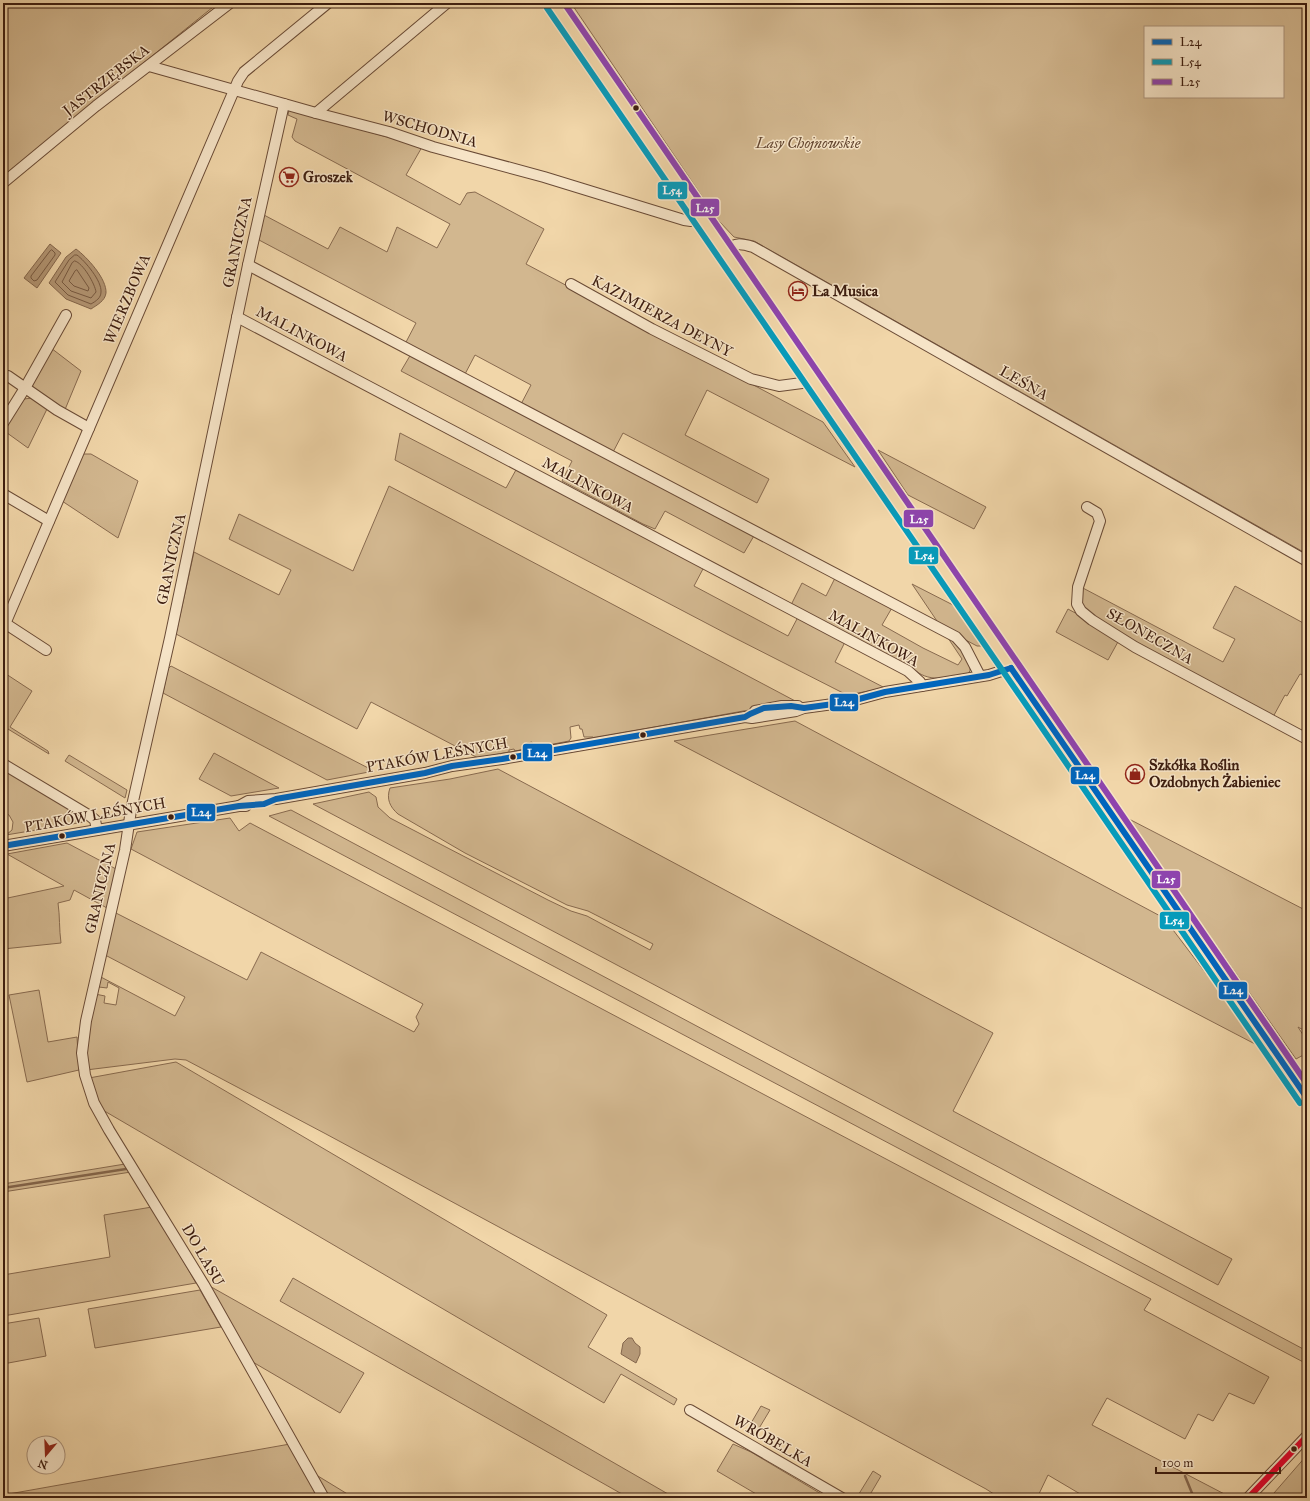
<svg xmlns="http://www.w3.org/2000/svg" width="1310" height="1501" font-family="'IM FELL Great Primer',serif">
<rect width="100%" height="100%" fill="#f1d6a9"/>
<filter id="stains"><feTurbulence type="fractalNoise" baseFrequency=".005" numOctaves="4"/><feColorMatrix values="0 0 0 0 .2 0 0 0 0 .09 0 0 0 0 .02 0 0 0 .5 -.17"/></filter>
<radialGradient id="worn" r=".72"><stop offset=".6" stop-color="#630" stop-opacity="0"/><stop offset="1" stop-color="#630" stop-opacity=".3"/></radialGradient>
<g fill="#d2b78f" stroke="#886a4f" fill-rule="evenodd">
<path d="M 3,3 L 218,3 L 3,176 Z"/>
<path d="M 571,3 L 1307,3 L 1307,554 L 754,241 L 734,237 L 718,220 ZM 1145,27 L 1283,27 L 1283,97 L 1145,97 Z"/>
<path d="M 289,109 L 422,147 L 406,175 L 460,205 L 467,193 L 475,192 L 544,229 L 526,264 L 823,422 L 855,467 L 707,390 L 685,435 L 769,479 L 757,503 L 623,433 L 612,454 L 520,406 L 531,385 L 475,355 L 464,376 L 405,344 L 416,323 L 259,240 L 264,215 L 328,249 L 340,227 L 387,252 L 397,227 L 437,248 L 450,224 L 295,141 L 292,137 L 297,119 L 288,115 Z"/>
<path d="M 51,348 L 81,371 L 64,412 L 33,389 L 32,381 Z"/>
<path d="M 411,354 L 755,534 L 744,553 L 665,511 L 655,529 L 643,524 L 562,481 L 572,461 L 401,371 Z"/>
<path d="M 32,398 L 47,409 L 28,448 L 3,430 L 24,399 Z"/>
<path d="M 400,433 L 506,488 L 517,468 L 704,567 L 694,586 L 788,636 L 798,617 L 845,642 L 835,662 L 885,688 L 847,695 L 729,635 L 395,460 Z"/>
<path d="M 878,450 L 986,507 L 974,529 L 908,495 Z"/>
<path d="M 84,454 L 91,454 L 138,481 L 118,538 L 62,501 L 80,457 Z"/>
<path d="M 389,486 L 799,703 L 782,704 L 594,738 L 593,737 L 584,737 L 582,729 L 580,729 L 579,725 L 570,727 L 571,738 L 569,741 L 533,748 L 532,742 L 527,743 L 527,749 L 515,751 L 514,749 L 509,750 L 509,752 L 478,758 L 371,702 L 357,729 L 176,634 L 194,552 L 279,595 L 291,570 L 229,539 L 239,514 L 353,571 Z"/>
<path d="M 836,576 L 893,606 L 882,625 L 923,648 L 958,665 L 962,659 L 946,635 C 956,640 971,659 970,671 L 967,674 C 950,677 931,683 916,671 L 791,605 L 802,583 L 826,596 Z"/>
<path d="M 912,584 L 953,605 L 982,646 L 977,646 L 941,627 Z"/>
<path d="M 1235,586 L 1307,625 L 1307,677 L 1300,674 L 1287,696 L 1285,695 L 1273,717 L 1129,641 L 1086,613 L 1081,604 L 1081,587 L 1223,662 L 1235,639 L 1213,628 Z"/>
<path d="M 1068,609 L 1090,621 L 1119,640 L 1108,660 L 1056,632 Z"/>
<path d="M 171,666 L 374,771 L 327,780 L 163,693 L 168,669 Z"/>
<path d="M 3,672 L 32,691 L 10,727 L 48,751 L 49,754 L 3,726 Z"/>
<path d="M 795,721 L 1164,918 L 1211,980 L 1255,1044 L 674,741 Z"/>
<path d="M 214,753 L 279,788 L 231,796 L 199,779 Z"/>
<path d="M 69,755 L 127,790 L 125,798 L 65,761 Z"/>
<path d="M 3,767 L 87,817 L 84,822 L 6,835 L 12,830 L 13,822 L 9,815 L 3,812 Z"/>
<path d="M 498,769 L 993,1033 L 953,1111 L 1232,1259 L 1218,1285 L 1004,1170 L 313,804 L 369,792 L 376,797 L 378,807 L 390,818 L 548,900 L 571,911 L 587,916 L 650,950 L 653,944 L 588,911 L 567,905 L 465,853 L 398,814 C 390,807 386,799 390,788 L 450,779 Z"/>
<path d="M 291,810 L 1307,1351 L 1307,1364 L 269,816 Z"/>
<path d="M 230,818 L 239,831 L 250,823 L 1151,1299 L 1144,1310 L 1269,1377 L 1254,1404 L 1229,1393 L 1213,1421 L 1198,1414 L 1185,1439 L 1107,1398 L 1092,1425 L 1232,1498 L 1087,1498 L 1048,1475 L 1037,1498 L 1000,1498 L 986,1489 L 326,1134 L 186,1060 L 175,1059 L 86,1070 L 85,1046 L 95,994 L 105,996 L 104,1003 L 116,1005 L 119,988 L 108,982 L 107,988 L 99,987 L 99,976 L 175,1016 L 185,997 L 107,956 L 104,956 L 114,912 L 247,980 L 261,952 L 414,1032 L 419,1024 L 416,1017 L 423,1004 L 131,849 L 137,832 Z"/>
<path d="M 1127,818 L 1307,911 L 1307,1032 L 1298,1027 L 1307,1041 L 1307,1053 L 1296,1059 Z"/>
<path d="M 67,843 L 116,869 L 107,908 L 74,890 L 70,900 L 58,903 C 60,916 59,929 61,943 L 3,949 L 3,899 L 64,886 L 7,854 Z"/>
<path d="M 39,990 L 48,1042 L 77,1037 L 79,1070 L 27,1082 L 9,995 Z"/>
<path d="M 176,1062 L 607,1315 L 588,1347 L 677,1399 L 674,1405 L 621,1374 L 604,1403 L 101,1109 L 89,1078 Z"/>
<path d="M 125,1164 L 131,1172 L 3,1192 L 3,1184 Z"/>
<path d="M 152,1207 L 196,1283 L 3,1316 L 3,1275 L 110,1257 L 104,1215 Z"/>
<path d="M 293,1278 L 675,1498 L 629,1498 L 280,1301 Z"/>
<path d="M 206,1284 L 364,1373 L 340,1413 L 251,1361 Z"/>
<path d="M 200,1290 L 221,1327 L 95,1348 L 88,1309 Z"/>
<path d="M 39,1318 L 46,1356 L 3,1364 L 3,1324 Z"/>
<path d="M 761,1406 L 770,1410 L 755,1435 L 747,1430 Z"/>
<path d="M 290,1444 L 318,1498 L 3,1498 L 3,1495 Z"/>
<path d="M 733,1444 L 751,1452 L 828,1498 L 763,1498 L 717,1471 Z"/>
<path d="M 1307,1455 L 1307,1498 L 1269,1498 L 1274,1493 Z"/>
<path d="M 873,1471 L 881,1476 L 868,1498 L 860,1498 L 857,1497 Z"/>
<path d="M 313,1473 L 354,1498 L 327,1498 Z"/>
</g>
<g fill="#b49775" stroke="#84664c">
<path d="M 50,244 L 61,253 L 37,288 L 24,278 Z"/>
<path d="M 76,249 C 87,257 107,279 106,293 C 105,301 97,305 91,309 L 66,299 L 49,283 L 66,257 Z"/>
<path d="M 628,1338 L 632,1338 L 635,1343 L 640,1347 L 640,1354 L 636,1363 L 621,1354 L 623,1343 Z"/>
</g>
<g fill="none" stroke-linecap="round" stroke-linejoin="round">
<g stroke="#785a42" stroke-width="1">
<path d="M 52,250 L 55,253 L 55,255 L 37,280 L 34,281 L 31,278 L 31,276 L 50,251 Z"/>
<path d="M 75,255 L 77,255 C 85,261 102,281 101,292 C 101,298 96,301 91,304 L 68,295 L 55,282 L 69,260 Z"/>
<path d="M 75,261 C 83,263 95,284 96,292 L 91,298 L 71,291 L 62,282 L 72,263 Z"/>
<path d="M 77,270 L 89,288 L 88,291 L 74,286 L 69,281 L 75,271 Z"/>
</g>
<g stroke="#84664c" stroke-width="2.5">
<path d="M 3,1188 L 126,1169"/>
<path d="M 1185,1476 L 1194,1498"/>
</g>
<defs>
<g id="minor">
<path d="M 149,66 L 316,113 L 389,132 L 433,147 L 544,177 L 684,220 L 691,221 L 701,216"/>
<path d="M 284,104 L 248,265 L 170,638 L 131,810 L 125,850 L 86,1021 L 82,1053 L 85,1075 L 94,1103 L 109,1130 L 204,1285 L 324,1498"/>
<path d="M 316,113 L 447,3"/>
<path d="M 3,183 L 96,106 L 230,3"/>
<path d="M 724,250 C 737,243 739,243 753,247 L 1307,561"/>
<path d="M 248,265 L 956,637 L 965,647 L 980,676"/>
<path d="M 571,284 L 652,329 L 751,379 L 779,386 L 802,383 L 813,378"/>
<path d="M 237,317 L 908,671 L 920,682 L 922,686"/>
<path d="M 8,376 L 57,410 L 89,428"/>
<path d="M 3,423 L 25,388 L 66,315"/>
<path d="M 3,494 L 49,521"/>
<path d="M 1087,507 L 1097,513 L 1100,521 L 1078,587 L 1077,604 L 1081,611 L 1092,620 L 1135,647 L 1307,739"/>
<path d="M 3,622 L 46,650"/>
<path d="M 5,624 L 238,81 L 244,72 L 328,3"/>
<path d="M 755,711 L 782,706 L 798,706"/>
<path d="M 3,764 L 90,816 L 95,820 L 97,830"/>
<path d="M 239,806 L 248,801 L 276,799 L 425,773 L 452,766 L 502,759 L 745,717 L 752,718 L 796,711 L 804,708 L 848,702 L 885,692 L 989,675 L 1011,668"/>
<path d="M 3,846 L 239,806 L 246,806"/>
<path d="M 690,1410 L 842,1498"/>
<path d="M 1248,1498 L 1307,1436"/>
</g>
<path id="major" d="M 554,3 L 1307,1098"/>
</defs>
<use href="#minor" stroke="#6a4b36" stroke-width="12"/>
<use href="#major" stroke="#3d1d0f" stroke-width="14"/>
<use href="#minor" stroke="#f6e4c7" stroke-width="10"/>
<use href="#major" stroke="#f1d6a9" stroke-width="13"/>
<defs>
<g id="bus-1">
<path d="M 1011,668 L 1307,1098"/>
<path d="M 3,846 L 239,806 L 264,804 L 276,799 L 425,773 L 452,766 L 502,759 L 745,717 L 750,714 L 764,708 L 791,706 L 804,708 L 848,702 L 885,692 L 989,675 L 1011,668"/>
</g>
<path id="bus-2" d="M 547,8 L 1300,1103"/>
<path id="bus-3" d="M 564,3 L 1307,1084"/>
<path id="bus-4" d="M 1248,1498 L 1307,1436"/>
</defs>
<use href="#bus-1" stroke="#f6e4c7" stroke-width="9"/>
<use href="#bus-2" stroke="#f6e4c7" stroke-width="9"/>
<use href="#bus-3" stroke="#f6e4c7" stroke-width="9"/>
<use href="#bus-4" stroke="#f6e4c7" stroke-width="9"/>
<use href="#bus-1" stroke="#0065bd" stroke-width="6"/>
<use href="#bus-2" stroke="#069bbb" stroke-width="6"/>
<use href="#bus-3" stroke="#8e44ad" stroke-width="6"/>
<use href="#bus-4" stroke="#e4002b" stroke-width="6"/>
</g>
<defs>
<symbol id="supermarket-ring" viewBox="-11 -11 22 22"><circle r="9.5" fill="#f6e4c7" stroke="#8f2418" stroke-width="1.5"/><path d="M-6-5.5h2.5l.6 2H6L4.5 2H-2.5L-4.4-4H-6ZM-1.5 3.2a1.3 1.3 0 1 0 .1 0ZM3 3.2a1.3 1.3 0 1 0 .1 0Z" fill="#8f2418"/></symbol>
<symbol id="hotel-ring" viewBox="-11 -11 22 22"><circle r="9.5" fill="#f6e4c7" stroke="#8f2418" stroke-width="1.5"/><path d="M-6-4.5h1.5V1H6V5H4.5V3h-9V5H-6ZM-4 0a1.8 1.8 0 1 1 3.6 0ZM.5 0V-2.5h3Q6-2.5 6 0Z" fill="#8f2418"/></symbol>
<symbol id="shop-ring" viewBox="-11 -11 22 22"><circle r="9.5" fill="#f6e4c7" stroke="#8f2418" stroke-width="1.5"/><path d="M-5-2.5h2.3a2.7 3.5 0 0 1 5.4 0H5L5.5 6h-11ZM-1.5-2.5h3a1.5 2.3 0 0 0-3 0Z" fill="#8f2418"/></symbol>
</defs>
<g fill-rule="evenodd">
<use href="#supermarket-ring" x="278" y="166" width="22" height="22"/>
<use href="#hotel-ring" x="787" y="280" width="22" height="22"/>
<use href="#shop-ring" x="1124" y="763" width="22" height="22"/>
</g>
<g fill="#3d1d0f" stroke="#f6e4c7" stroke-width="1.5">
<circle cx="636" cy="108" r="3.5"/>
<circle cx="643" cy="735" r="3.5"/>
<circle cx="513" cy="757" r="3.5"/>
<circle cx="171" cy="817" r="3.5"/>
<circle cx="62" cy="836" r="3.5"/>
<circle cx="1294" cy="1449" r="3.5"/>
</g>
<g text-anchor="middle" stroke-width="3" stroke-linejoin="round" paint-order="stroke">
<g font-size="15" fill="#3d1d0f" stroke="#f6e4c7">
<text transform="translate(106 80) rotate(-38)" y="5">JASTRZĘBSKA</text>
<text transform="translate(430 129) rotate(16)" y="5">WSCHODNIA</text>
<text transform="translate(237 242) rotate(-78)" y="5">GRANICZNA</text>
<text transform="translate(127 299) rotate(-67)" y="5">WIERZBOWA</text>
<text transform="translate(662 316) rotate(28)" y="5">KAZIMIERZA DEYNY</text>
<text transform="translate(302 334) rotate(28)" y="5">MALINKOWA</text>
<text transform="translate(1024 383) rotate(30)" y="5">LEŚNA</text>
<text transform="translate(588 485) rotate(28)" y="5">MALINKOWA</text>
<text transform="translate(171 559) rotate(-78)" y="5">GRANICZNA</text>
<text transform="translate(1150 636) rotate(30)" y="5">SŁONECZNA</text>
<text transform="translate(874 638) rotate(29)" y="5">MALINKOWA</text>
<text transform="translate(437 755) rotate(-10)" y="5">PTAKÓW LEŚNYCH</text>
<text transform="translate(95 815) rotate(-10)" y="5">PTAKÓW LEŚNYCH</text>
<text transform="translate(100 888) rotate(-77)" y="5">GRANICZNA</text>
<text transform="translate(203 1255) rotate(60)" y="5">DO LASU</text>
<text transform="translate(773 1441) rotate(30)" y="5">WRÓBELKA</text>
</g>
<g font-size="15" font-style="italic" fill="#62442f" stroke="#f6e4c7">
<text x="808" y="148">Lasy Chojnowskie</text>
</g>
<g font-size="15" font-weight="bold" fill="#3d1d0f" stroke="#f6e4c7" text-anchor="start">
<text x="303" y="182">Groszek</text>
<text x="812" y="296">La Musica</text>
<text x="1149" y="770">Szkółka Roślin<tspan x="1149" dy="17">Ozdobnych Żabieniec</tspan></text>
</g>
</g>
<g stroke="#f6e4c7" stroke-width="1.5">
<rect x="657" y="181" width="31" height="19" rx="4" fill="#069bbb"/>
<rect x="690" y="198" width="30" height="19" rx="4" fill="#8e44ad"/>
<rect x="903" y="509" width="31" height="19" rx="4" fill="#8e44ad"/>
<rect x="908" y="546" width="31" height="19" rx="4" fill="#069bbb"/>
<rect x="829" y="693" width="30" height="19" rx="4" fill="#0065bd"/>
<rect x="522" y="743" width="31" height="19" rx="4" fill="#0065bd"/>
<rect x="1070" y="766" width="30" height="19" rx="4" fill="#0065bd"/>
<rect x="186" y="803" width="30" height="19" rx="4" fill="#0065bd"/>
<rect x="1151" y="870" width="30" height="19" rx="4" fill="#8e44ad"/>
<rect x="1159" y="911" width="31" height="19" rx="4" fill="#069bbb"/>
<rect x="1218" y="981" width="30" height="19" rx="4" fill="#0065bd"/>
</g>
<g font-size="11" text-anchor="middle" font-weight="bold" fill="#fff">
<text x="672" y="194">L54</text>
<text x="705" y="212">L25</text>
<text x="919" y="523">L25</text>
<text x="924" y="559">L54</text>
<text x="844" y="706">L24</text>
<text x="537" y="757">L24</text>
<text x="1085" y="779">L24</text>
<text x="201" y="816">L24</text>
<text x="1166" y="883">L25</text>
<text x="1174" y="924">L54</text>
<text x="1233" y="994">L24</text>
</g>
<rect width="1310" height="1501" fill="none" stroke="#f1d6a9" stroke-width="16"/>
<rect x="4" y="4" width="1302" height="1493" fill="none" stroke="#3d1d0f" stroke-width="2"/>
<rect x="8" y="8" width="1294" height="1485" fill="none" stroke="#3d1d0f"/>
<rect x="1144" y="26" width="140" height="72" fill="#f6e4c7" stroke="#ac947d"/>
<rect x="1152" y="39" width="20" height="6" fill="#0065bd" stroke="#ac947d"/>
<text x="1180" y="46" font-size="12" fill="#3d1d0f">L24</text>
<rect x="1152" y="59" width="20" height="6" fill="#069bbb" stroke="#ac947d"/>
<text x="1180" y="66" font-size="12" fill="#3d1d0f">L54</text>
<rect x="1152" y="79" width="20" height="6" fill="#8e44ad" stroke="#ac947d"/>
<text x="1180" y="86" font-size="12" fill="#3d1d0f">L25</text>
<g transform="translate(46 1455) rotate(199)"><circle r="19" fill="#f6e4c7" stroke="#ac947d"/>
<path d="M0-3L7 15L0 10L-7 15Z" fill="#8f2418"/>
<text y="-6" font-size="11" font-weight="bold" text-anchor="middle" fill="#3d1d0f">N</text>
</g>
<path d="M1156 1467v6h124v-6" fill="none" stroke="#3d1d0f" stroke-width="2"/>
<text x="1162" y="1467" font-size="12" fill="#3d1d0f" stroke="#f6e4c7" stroke-width="3" paint-order="stroke">100 m</text>
<rect width="100%" height="100%" filter="url(#stains)"/>
<rect width="100%" height="100%" fill="url(#worn)"/>
</svg>
